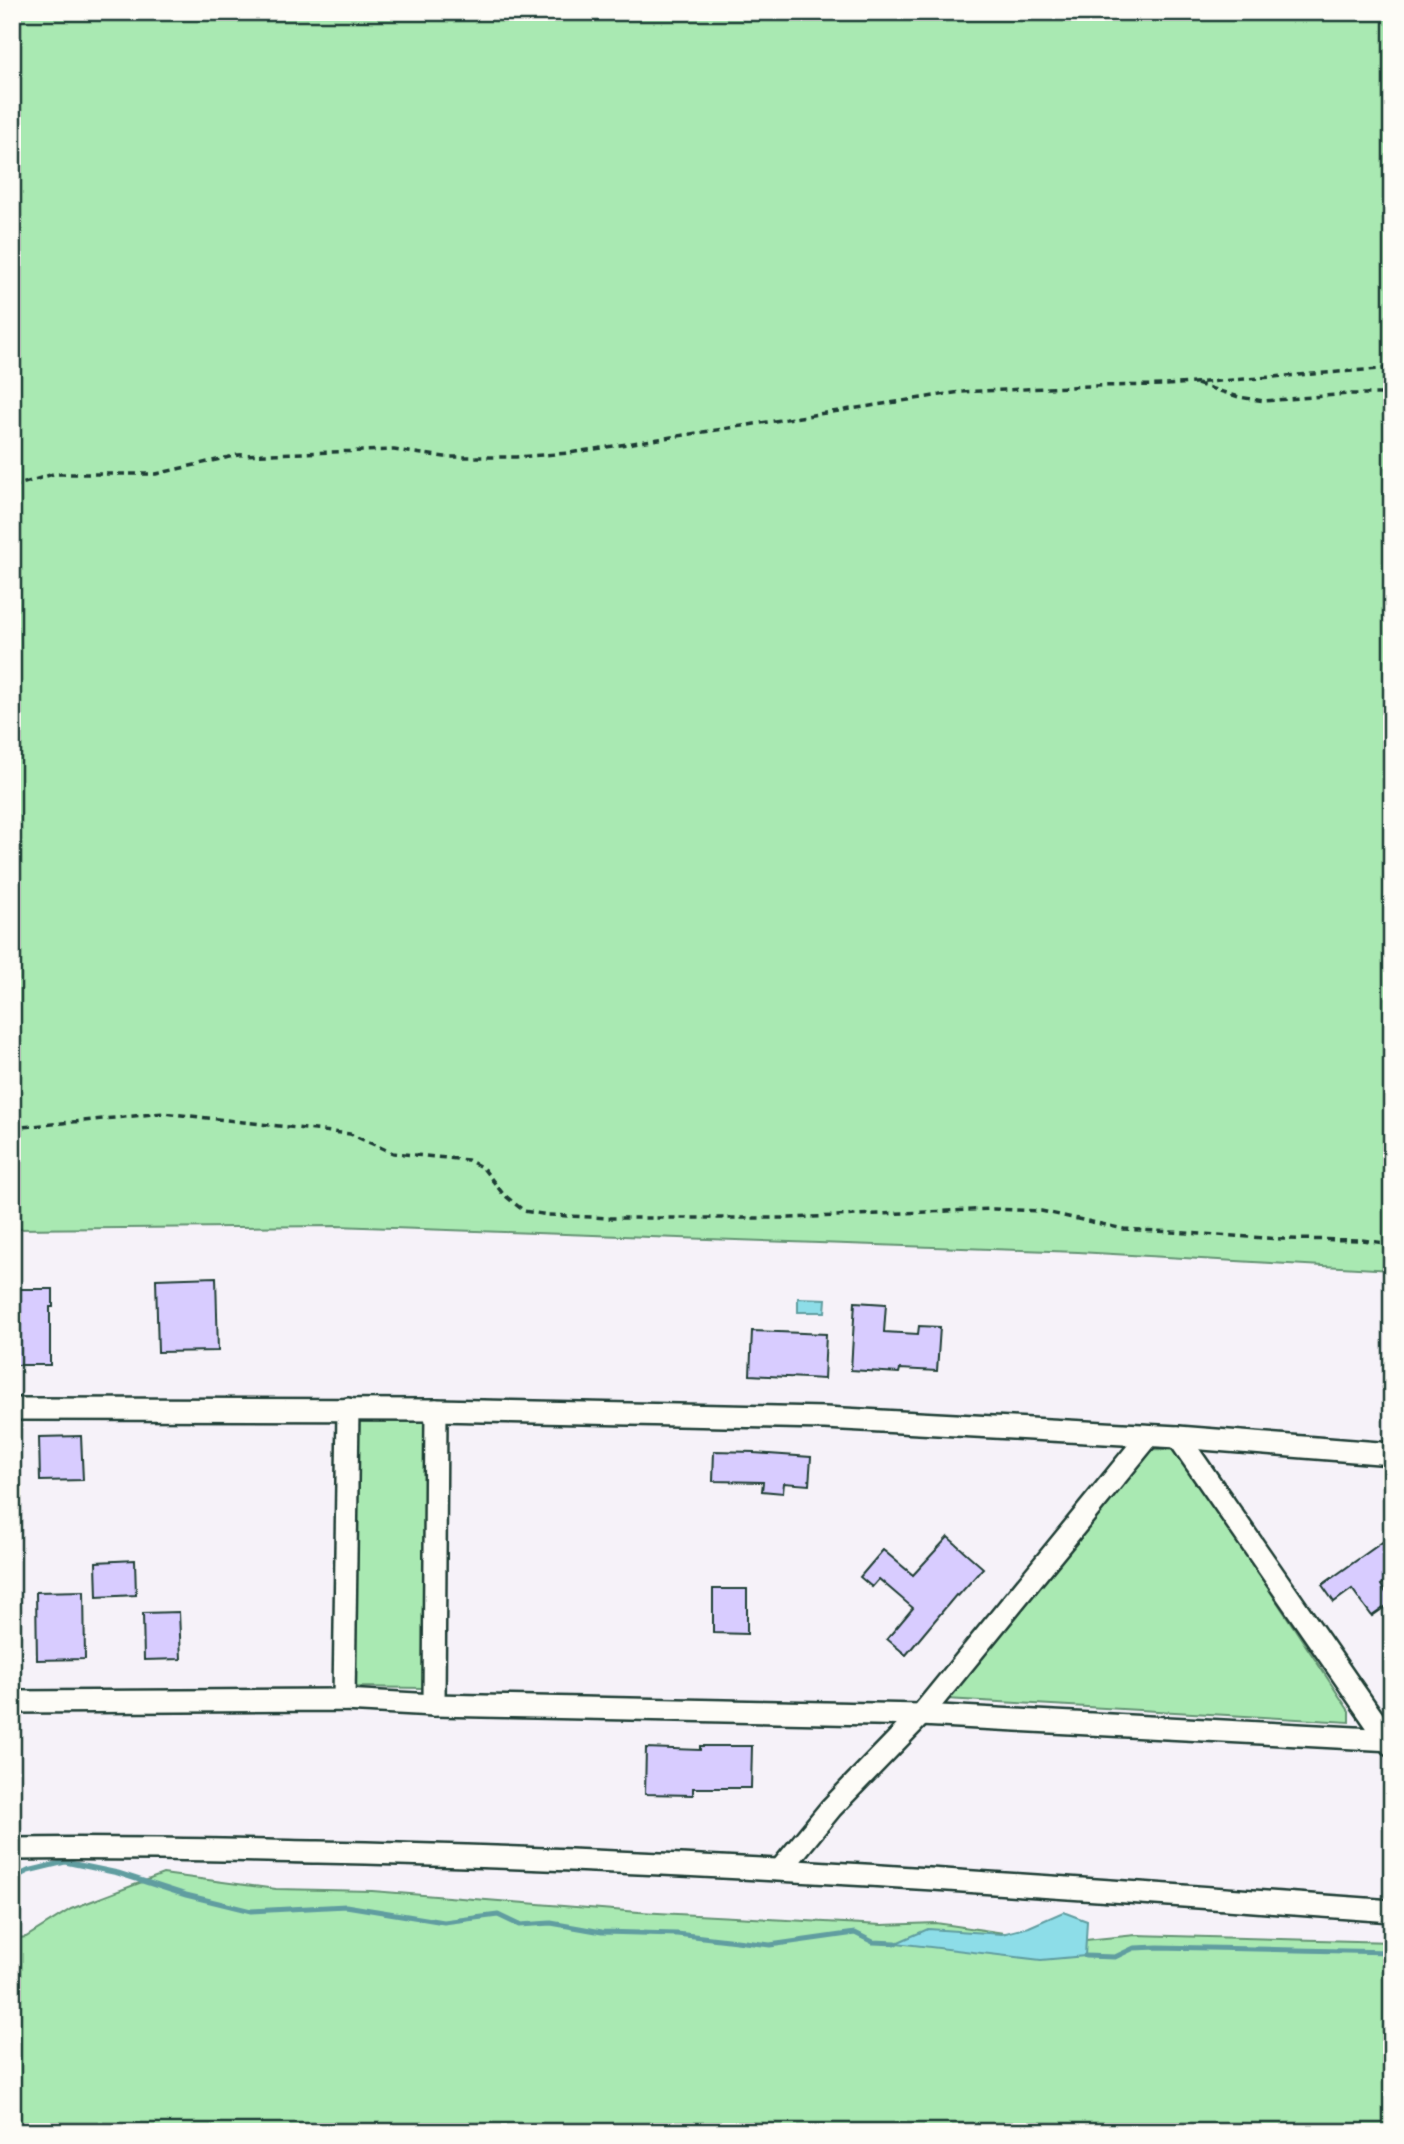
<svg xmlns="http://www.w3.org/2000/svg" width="1404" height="2144" font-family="Delius,sans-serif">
<rect width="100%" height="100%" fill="#f6f2f9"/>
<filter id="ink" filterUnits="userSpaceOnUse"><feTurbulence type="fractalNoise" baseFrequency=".0143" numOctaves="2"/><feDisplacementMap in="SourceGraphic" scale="14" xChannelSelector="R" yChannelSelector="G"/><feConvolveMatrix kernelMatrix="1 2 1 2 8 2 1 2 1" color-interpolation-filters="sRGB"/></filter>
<g filter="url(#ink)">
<g fill="#a9e9b2" stroke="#649373" stroke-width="2">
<path d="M 12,12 L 1392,12 L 1392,1270 L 1078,1252 L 336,1226 L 12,1229 Z"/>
<path d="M 355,1419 L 427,1420 L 423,1688 L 351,1687 Z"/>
<path d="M 1152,1449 L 1177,1450 L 1349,1711 L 1349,1722 L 946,1699 L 946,1688 Z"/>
<path d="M 163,1874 L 276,1889 L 372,1891 L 639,1912 L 882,1925 L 936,1923 L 1065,1942 L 1136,1935 L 1392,1942 L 1392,2132 L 12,2132 L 12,1939 L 26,1937 L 71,1909 Z"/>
</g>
<g fill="#8ddde8" stroke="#619da0" stroke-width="2">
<path d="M 798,1298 L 826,1299 L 825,1312 L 798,1312 Z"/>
<path d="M 1063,1912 L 1087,1921 L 1085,1956 L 1041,1960 L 896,1943 L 928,1929 L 1002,1934 L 1029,1927 Z"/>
</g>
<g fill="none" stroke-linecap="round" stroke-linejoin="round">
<g stroke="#619da0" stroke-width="5">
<path d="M 12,1879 L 28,1871 L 65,1862 L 118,1873 L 186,1895 L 251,1911 L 346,1906 L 444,1922 L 498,1915 L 519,1925 L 551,1923 L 602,1932 L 677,1934 L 770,1945 L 855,1933 L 873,1942 L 896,1943"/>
<path d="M 1085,1956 L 1115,1957 L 1134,1948 L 1158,1947 L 1392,1952"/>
</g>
</g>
<g fill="#d8ccff" stroke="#1f3d34" stroke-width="2">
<path d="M 216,1277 L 218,1351 L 158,1352 L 156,1279 Z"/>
<path d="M 14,1289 L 53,1289 L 53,1307 L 50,1307 L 50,1365 L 12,1365 Z"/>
<path d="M 855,1302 L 886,1304 L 884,1332 L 918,1334 L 919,1326 L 940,1327 L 937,1371 L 900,1369 L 899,1373 L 851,1370 Z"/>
<path d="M 752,1331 L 826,1334 L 824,1379 L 750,1375 Z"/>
<path d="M 81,1436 L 83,1480 L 40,1481 L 39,1437 Z"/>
<path d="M 714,1451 L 754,1452 L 754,1453 L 811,1457 L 809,1485 L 784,1483 L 783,1493 L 762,1491 L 763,1482 L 713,1481 Z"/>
<path d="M 948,1537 L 983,1568 L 958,1596 L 956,1595 L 906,1655 L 887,1639 L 913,1608 L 879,1579 L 872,1587 L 860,1577 L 883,1550 L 913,1575 Z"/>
<path d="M 1384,1541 L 1392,1552 L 1392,1577 L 1381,1585 L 1392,1602 L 1372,1616 L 1352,1589 L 1334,1602 L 1322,1585 Z"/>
<path d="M 135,1560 L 136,1595 L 97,1597 L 96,1562 Z"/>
<path d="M 713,1589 L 747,1589 L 747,1634 L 713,1633 Z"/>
<path d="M 84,1591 L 85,1659 L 37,1660 L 36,1592 Z"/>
<path d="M 179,1612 L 181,1659 L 144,1660 L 143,1613 Z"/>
<path d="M 700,1746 L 752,1746 L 751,1788 L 693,1788 L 693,1795 L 645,1794 L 646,1748 L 700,1750 Z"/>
</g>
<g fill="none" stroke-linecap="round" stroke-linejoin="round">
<defs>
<g id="minor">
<path d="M 12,1409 L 436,1410 L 825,1418 L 1178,1437 L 1392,1454"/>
<path d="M 1178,1437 L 1392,1746"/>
<path d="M 344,1700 L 348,1409"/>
<path d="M 12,1702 L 344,1700 L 434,1705 L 921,1715 L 1392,1740"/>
<path d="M 434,1705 L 436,1410"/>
<path d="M 12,1849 C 114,1847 216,1850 318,1852 C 676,1859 1034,1885 1392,1911"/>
<path d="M 781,1869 L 831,1808 L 921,1715 L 1148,1437"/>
</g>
</defs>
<use href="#minor" stroke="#1f3d34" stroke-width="26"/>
<g stroke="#1f3d34" stroke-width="3.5" stroke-dasharray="7 5" stroke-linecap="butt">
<path d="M 1197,384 L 1239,397 L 1264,401 L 1349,394 L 1392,394"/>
<path d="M 12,487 L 53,474 L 156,474 L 238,455 L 394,450 L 445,457 L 516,457 L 569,453 L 960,392 L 1090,386 L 1166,385 L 1392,368"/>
<path d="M 12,1128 L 164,1113 L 350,1134 L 393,1153 L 468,1160 L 483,1168 L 503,1194 L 524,1211 L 548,1215 L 611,1218 L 789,1218 L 994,1209 L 1041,1211 L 1124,1229 L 1282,1239 L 1362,1240 L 1392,1244"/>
</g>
<use href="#minor" stroke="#fdfcf7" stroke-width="21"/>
</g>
</g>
<rect width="1404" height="2144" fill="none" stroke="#fdfcf7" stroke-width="42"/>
<rect x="21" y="21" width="1362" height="2102" fill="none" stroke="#1f3d34" stroke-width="2.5" filter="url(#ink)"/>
</svg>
